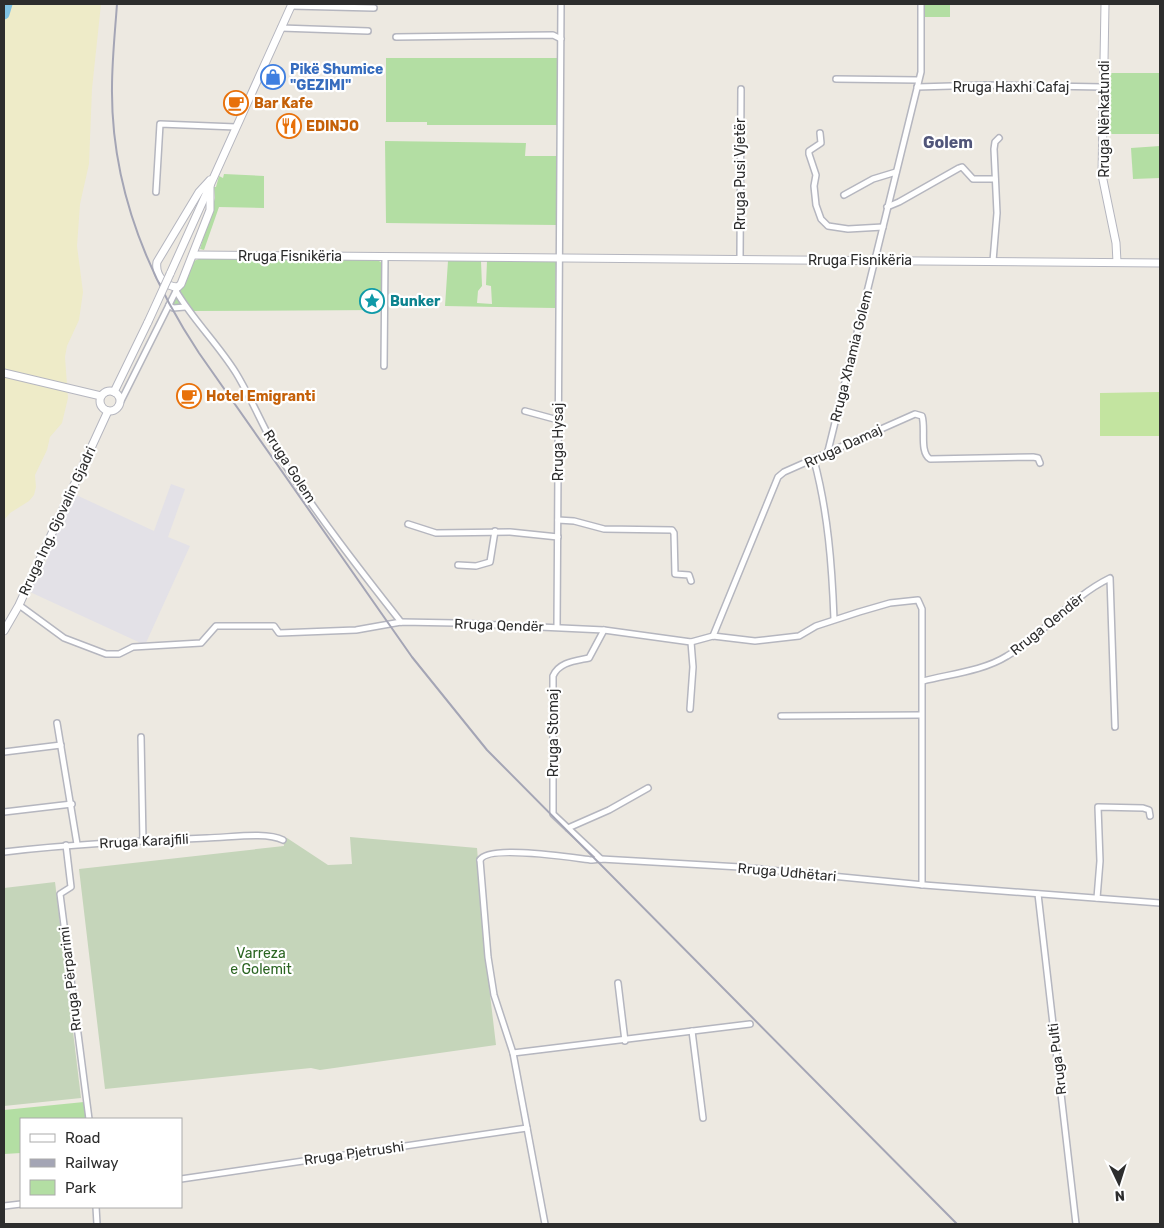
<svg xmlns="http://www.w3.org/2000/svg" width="1164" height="1228" font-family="Rubik,sans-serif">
<rect width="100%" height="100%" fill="#ede9e1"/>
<path fill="#e3e1e7" d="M 171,484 L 185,489 L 168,537 L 190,546 L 145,645 L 30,592 L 43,563 L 45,564 L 47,559 L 45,558 L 74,494 L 154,531 Z"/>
<g fill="#b3dea3">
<rect x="924" y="4" width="26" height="13"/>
<path d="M 386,58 L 558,58 L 558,125 L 427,125 L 427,122 L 386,122 Z"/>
<path d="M 1108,73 L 1160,73 L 1160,134 L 1106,134 Z"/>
<path d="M 385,141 L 526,143 L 525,156 L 557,156 L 558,225 L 386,223 Z"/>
<path d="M 1160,146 L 1160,178 L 1133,179 L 1131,148 Z"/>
<path d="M 224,174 L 264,176 L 264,208 L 219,207 L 204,250 L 200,249 L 215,198 L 214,187 L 216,187 L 219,176 L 223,178 Z"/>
<path d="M 201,258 L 376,259 L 382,263 L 382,310 L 189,311 L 171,304 L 194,261 Z"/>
<path d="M 448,261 L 481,261 L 482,286 L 478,291 L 477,303 L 492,304 L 491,286 L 486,285 L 487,261 L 556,262 L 555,308 L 445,306 Z"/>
<path d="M 84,1102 L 86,1119 L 21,1119 L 21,1153 L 4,1154 L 4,1110 Z"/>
</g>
<path fill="#eeebc8" d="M 4,4 L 101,4 L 92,89 L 89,164 L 80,204 L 77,246 L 83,292 L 79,320 L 67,346 L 65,357 L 68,398 L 62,423 L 50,437 L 47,450 L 35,475 L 36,487 L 34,495 L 29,501 L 10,513 L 4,520 Z"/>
<g fill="#c5d5ba">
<path d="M 350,837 L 477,848 L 487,969 L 496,1045 L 320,1070 L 311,1068 L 105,1089 L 79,869 L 284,846 L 283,838 L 287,838 L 328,865 L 352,864 Z"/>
<path d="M 55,882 L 81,1098 L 4,1106 L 4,888 Z"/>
</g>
<path fill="#c3e4a0" d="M 1160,392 L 1160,436 L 1100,436 L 1100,393 Z"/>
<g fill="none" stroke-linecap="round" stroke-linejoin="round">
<path stroke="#7fc2e4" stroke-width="11" d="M 4,14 L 7,4"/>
<defs>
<g id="street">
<path d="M 291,6 L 374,8"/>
<path d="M 281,28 L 368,31"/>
<path d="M 396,37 L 553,35 L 561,39"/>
<path d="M 836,79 L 918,80"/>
<path d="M 917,87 L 986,85 L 1104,87"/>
<path d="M 820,133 L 821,143 L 809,151 L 809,154 L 816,175 L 814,186 L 816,205 L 821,219 L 828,226 L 848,229 L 883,227"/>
<path d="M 156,192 L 160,124 L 236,127"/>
<path d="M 844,195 L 873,179 L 896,172"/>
<path d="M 887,207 L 899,202 L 959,168 L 962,167 L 973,179 L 995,179"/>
<path d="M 740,259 L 741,89"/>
<path d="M 993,261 L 997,213 L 994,149 L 995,142 L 999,138"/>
<path d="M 176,291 C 193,320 218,344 236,373 C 253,401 265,432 282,460 C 318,516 360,570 401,622"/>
<path d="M 169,305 L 173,308 L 185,307"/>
<path d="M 384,366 L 385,257"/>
<path d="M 119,405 L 177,289"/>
<path d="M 525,411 L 558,420"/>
<path d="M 828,451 L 921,72 L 921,4"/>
<path d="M 814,460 C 828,512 832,566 834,619"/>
<path d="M 558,520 L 574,521 L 604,529 L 672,530 L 674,533 L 675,574 L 689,575 L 691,581"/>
<path d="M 408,524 L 436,533 L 510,532 L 558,537"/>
<path d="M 458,565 L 476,566 L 490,562 L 495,531"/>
<path d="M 19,605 L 64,638 L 106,654 L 119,654 L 133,647 L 201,643 L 216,626 L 274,626 L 279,633 L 356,630 L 401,622 L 456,623 L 604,630 L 691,642 L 713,636 L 755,641 L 799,636 L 816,626 L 859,612 L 890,603 L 918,600 L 922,609 L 922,885"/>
<path d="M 557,627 L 561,4"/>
<path d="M 713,636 L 778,477 L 784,472 L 915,414 L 922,416 C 926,428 919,452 930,459 L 1033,457 L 1038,458 L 1040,463"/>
<path d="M 923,681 C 950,674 983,671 1007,656 C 1045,634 1069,598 1110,578 L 1115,727"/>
<path d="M 690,709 L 693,667 L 691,642"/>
<path d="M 781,716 L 921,715"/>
<path d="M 57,723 L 77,844"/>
<path d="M 141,737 L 143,841"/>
<path d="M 4,752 L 61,745"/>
<path d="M 4,812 L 72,804"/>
<path d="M 568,828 L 609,810 L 648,788"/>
<path d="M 66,845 L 71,887 L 60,894 L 89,1119"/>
<path d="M 4,852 C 71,844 139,841 207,838 C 227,838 266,831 283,840"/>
<path d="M 601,859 L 553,814 L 553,676 C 559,662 575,661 589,658 L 604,630"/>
<path d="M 480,860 C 488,844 574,858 592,860 L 601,859 L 740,867 L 924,885 L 1160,903"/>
<path d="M 480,860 L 488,957 L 494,995 L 513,1053 L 545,1224"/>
<path d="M 1038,894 L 1076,1224"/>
<path d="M 1097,898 L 1100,861 L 1098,807 L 1143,808 L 1149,810 L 1150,816"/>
<path d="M 618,983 L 625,1041"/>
<path d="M 692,1031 L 703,1118"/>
<path d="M 513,1053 L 750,1024"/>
<path d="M 181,1179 L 527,1128"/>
<path d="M 4,1206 L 21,1204"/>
<path d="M 96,1207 L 97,1224"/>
</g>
<g id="secondary">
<path d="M 1105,4 L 1102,175 L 1116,243 L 1117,262"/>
<path d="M 210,180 L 210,210 L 181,284 L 178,287 C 164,287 155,274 157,262 L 199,192 Z"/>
<path d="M 194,255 L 1160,263"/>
<path d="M 170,274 L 292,4"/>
<path d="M 4,373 L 101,396"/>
<circle cx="110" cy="401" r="10"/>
<path d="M 114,392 L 148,322"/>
<path d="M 4,631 L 19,605 L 108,411"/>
</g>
</defs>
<use href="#street" stroke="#b5b6bf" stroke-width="8"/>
<use href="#secondary" stroke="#b5b6bf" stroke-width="9"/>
<use href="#street" stroke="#fff" stroke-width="5"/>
<use href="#secondary" stroke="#fff" stroke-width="7"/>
<path stroke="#a4a5b5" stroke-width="2" d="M 117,4 C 115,32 112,60 112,88 C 111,185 146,273 199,353 L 412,657 L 487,750 L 957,1224"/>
<defs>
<path id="secondary-bridge" d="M 148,322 L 170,274"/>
</defs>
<use href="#secondary-bridge" stroke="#b5b6bf" stroke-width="9" stroke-linecap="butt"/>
<use href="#secondary-bridge" stroke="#fff" stroke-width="7"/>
</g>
<defs>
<symbol id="shop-ring" viewBox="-11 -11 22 22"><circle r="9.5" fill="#fff" stroke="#3f7fe0" stroke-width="1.5"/><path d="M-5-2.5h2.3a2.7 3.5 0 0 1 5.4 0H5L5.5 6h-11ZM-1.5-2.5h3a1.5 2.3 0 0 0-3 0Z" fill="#3f7fe0"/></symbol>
<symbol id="cafe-ring" viewBox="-11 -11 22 22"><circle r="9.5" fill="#fff" stroke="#e8710a" stroke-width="1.5"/><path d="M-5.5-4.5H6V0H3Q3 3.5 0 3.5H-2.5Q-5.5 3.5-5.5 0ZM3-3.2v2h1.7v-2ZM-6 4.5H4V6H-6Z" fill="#e8710a"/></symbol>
<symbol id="restaurant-ring" viewBox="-11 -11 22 22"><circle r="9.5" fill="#fff" stroke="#e8710a" stroke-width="1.5"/><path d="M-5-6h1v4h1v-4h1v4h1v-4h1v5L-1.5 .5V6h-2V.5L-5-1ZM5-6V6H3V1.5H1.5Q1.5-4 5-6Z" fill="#e8710a"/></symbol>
<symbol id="sight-ring" viewBox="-11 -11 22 22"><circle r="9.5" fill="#fff" stroke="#0f9aa8" stroke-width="1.5"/><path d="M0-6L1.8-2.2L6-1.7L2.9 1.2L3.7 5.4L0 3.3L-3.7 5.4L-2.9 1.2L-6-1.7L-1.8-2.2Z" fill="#0f9aa8"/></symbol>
</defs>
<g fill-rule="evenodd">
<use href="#shop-ring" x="259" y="63" width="28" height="28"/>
<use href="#cafe-ring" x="222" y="89" width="28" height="28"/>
<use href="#restaurant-ring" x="275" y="112" width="28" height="28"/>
<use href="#sight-ring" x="358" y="287" width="28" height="28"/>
<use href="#cafe-ring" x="175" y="382" width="28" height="28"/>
</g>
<g text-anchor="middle" stroke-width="4.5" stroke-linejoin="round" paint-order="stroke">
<g font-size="14" font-weight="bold" fill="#366cbe" stroke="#fff" text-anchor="start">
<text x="290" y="74">Pikë Shumice<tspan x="290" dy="16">"GEZIMI"</tspan></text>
</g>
<g font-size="14" fill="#2d2d2d" stroke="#fff">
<text x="1011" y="92">Rruga Haxhi Cafaj</text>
<text transform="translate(1104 119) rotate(-90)" y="5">Rruga Nënkatundi</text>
<text transform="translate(740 174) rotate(-90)" y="5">Rruga Pusi Vjetër</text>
<text x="290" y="261">Rruga Fisnikëria</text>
<text x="860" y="265">Rruga Fisnikëria</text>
<text transform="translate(851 356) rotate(-76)" y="5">Rruga Xhamia Golem</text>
<text transform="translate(558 442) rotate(-90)" y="5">Rruga Hysaj</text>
<text transform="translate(843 446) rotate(-25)" y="5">Rruga Damaj</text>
<text transform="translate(290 466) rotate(57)" y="5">Rruga Golem</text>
<text transform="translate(57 521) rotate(-65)" y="5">Rruga Ing. Gjovalin Gjadri</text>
<text transform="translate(1047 624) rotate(-39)" y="5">Rruga Qendër</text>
<text transform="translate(499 625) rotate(2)" y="5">Rruga Qendër</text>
<text transform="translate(553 733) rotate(-90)" y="5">Rruga Stomaj</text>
<text transform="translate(144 841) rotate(-3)" y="5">Rruga Karajfili</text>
<text transform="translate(787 872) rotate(5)" y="5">Rruga Udhëtari</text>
<text transform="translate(70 979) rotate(-97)" y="5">Rruga Përparimi</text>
<text transform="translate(1057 1059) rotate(-97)" y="5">Rruga Pulti</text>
<text transform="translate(354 1153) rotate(-8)" y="5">Rruga Pjetrushi</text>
</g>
<g font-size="14" font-weight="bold" fill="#c56008" stroke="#fff" text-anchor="start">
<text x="254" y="108">Bar Kafe</text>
<text x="306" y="131">EDINJO</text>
<text x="206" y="401">Hotel Emigranti</text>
</g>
<g font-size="14" font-weight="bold" fill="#0d838f" stroke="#fff" text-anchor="start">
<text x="390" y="306">Bunker</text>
</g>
<g font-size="14" fill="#2b6522" stroke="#fff">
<text x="261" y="958">Varreza<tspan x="261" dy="16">e Golemit</tspan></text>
</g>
<g font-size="16" font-weight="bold" fill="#51567a" stroke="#fff">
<text x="948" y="148">Golem</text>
</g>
</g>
<rect width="1164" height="1228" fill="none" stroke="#2d2d2d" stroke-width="10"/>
<rect x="20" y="1118" width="162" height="90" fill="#ffffff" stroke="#ababab"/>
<rect x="30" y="1134" width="25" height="8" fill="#ffffff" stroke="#ababab"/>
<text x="65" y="1143" font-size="15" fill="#2d2d2d">Road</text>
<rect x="30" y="1159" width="25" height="8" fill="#a4a5b5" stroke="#ababab"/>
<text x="65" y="1168" font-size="15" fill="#2d2d2d">Railway</text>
<rect x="30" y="1180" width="25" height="15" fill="#b3dea3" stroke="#ababab"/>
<text x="65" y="1193" font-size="15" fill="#2d2d2d">Park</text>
<g transform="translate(1119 1183) rotate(176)" stroke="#ffffff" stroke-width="4" paint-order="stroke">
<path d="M0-4L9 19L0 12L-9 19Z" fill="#2d2d2d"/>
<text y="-8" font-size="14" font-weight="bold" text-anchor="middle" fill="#2d2d2d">N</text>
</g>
</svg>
